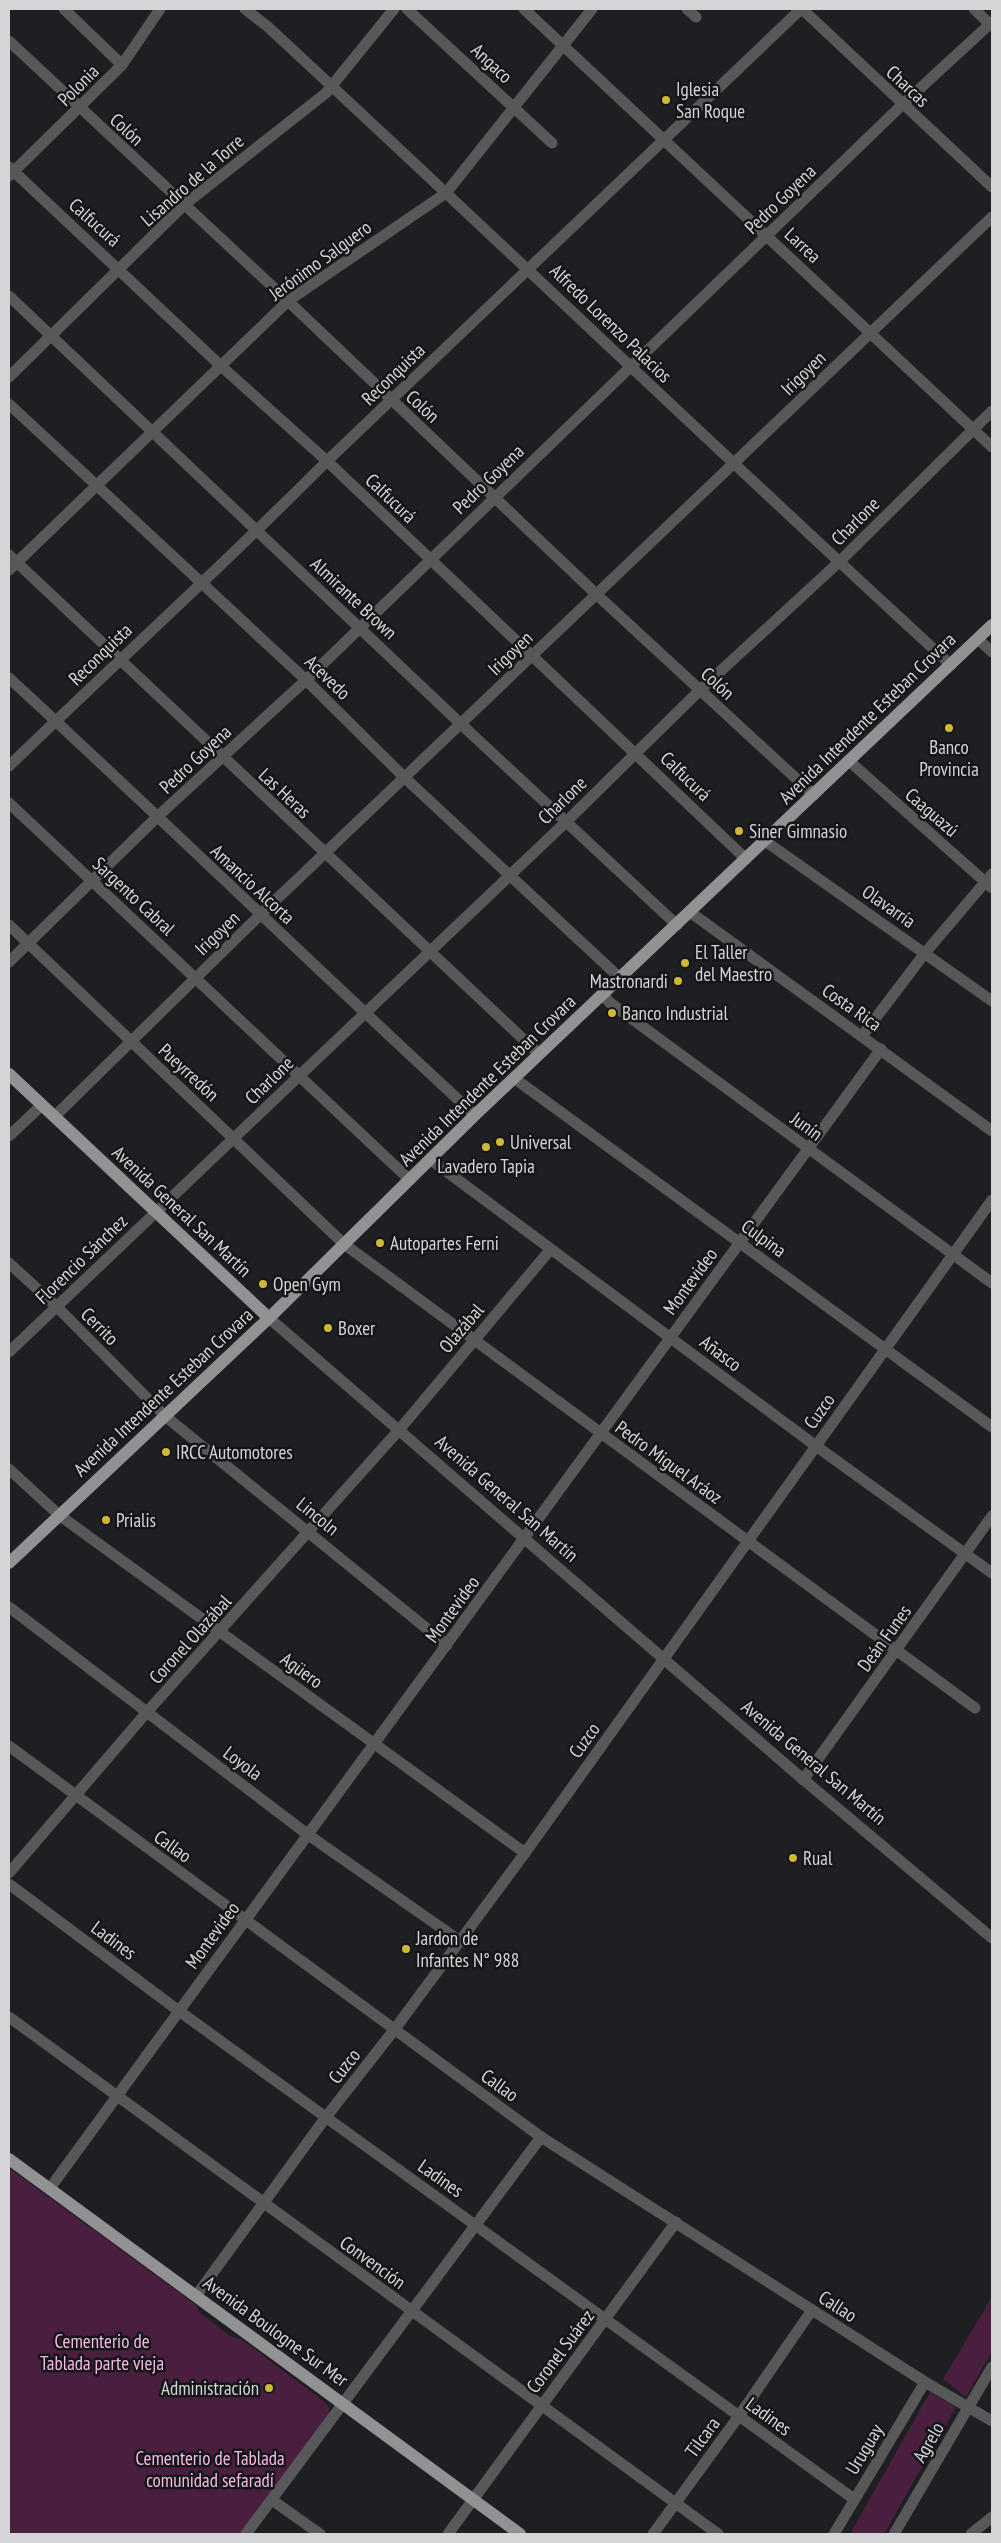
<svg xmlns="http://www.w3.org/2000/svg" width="1001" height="2543" font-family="'PT Sans Narrow',sans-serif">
<rect width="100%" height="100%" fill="#1e1f22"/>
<g fill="#4a1e3f">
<path d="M 9,2168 L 196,2305 L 199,2312 L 230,2336 L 241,2339 L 326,2403 L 329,2408 L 329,2416 L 242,2534 L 9,2534 Z"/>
<path d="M 992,2297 L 992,2351 L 966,2397 L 943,2379 Z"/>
<path d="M 930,2392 L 956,2407 L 884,2534 L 850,2534 Z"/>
</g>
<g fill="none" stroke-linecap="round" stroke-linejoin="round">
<g stroke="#585859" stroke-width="11">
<path d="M 64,9 L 122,65"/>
<path d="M 245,9 L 267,26 C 496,238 721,454 951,665"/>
<path d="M 407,9 L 552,143"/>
<path d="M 524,9 L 992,447"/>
<path d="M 687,9 L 696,17"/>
<path d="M 802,9 L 992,187"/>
<path d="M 974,9 L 992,26"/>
<path d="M 9,41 L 288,301 L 596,594 L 814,795"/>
<path d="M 9,167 L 221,366 L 327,461 L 746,859"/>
<path d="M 9,176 L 122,65 L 160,9"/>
<path d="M 9,296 L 462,725 L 677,925"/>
<path d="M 9,377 L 184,205 L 326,93 L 394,9"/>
<path d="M 9,404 L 306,680 L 405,778 L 620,978"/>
<path d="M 9,555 L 539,1054"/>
<path d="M 9,570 L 288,301 L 446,193 L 592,9"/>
<path d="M 978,639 L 992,652"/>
<path d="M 9,678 C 166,822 318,971 475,1115"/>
<path d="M 849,761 L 992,888"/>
<path d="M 9,766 C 114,664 223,566 327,461 L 801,9"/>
<path d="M 9,803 L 410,1180"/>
<path d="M 765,841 L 992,1001"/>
<path d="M 690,912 L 992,1131"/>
<path d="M 9,925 L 344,1244 L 975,1708"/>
<path d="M 9,962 L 156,818 L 306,680 L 902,105 L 992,22"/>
<path d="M 603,994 L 609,1002 L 992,1283"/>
<path d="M 862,1036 L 925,953 L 992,874"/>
<path d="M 514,1078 L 992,1427"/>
<path d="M 54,1117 L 261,914 L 992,217"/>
<path d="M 9,1136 L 42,1105"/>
<path d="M 431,1160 L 816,1446 L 992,1573"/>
<path d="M 9,1263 L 57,1307 L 165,1416 L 447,1645"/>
<path d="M 269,1318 L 798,1775 L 992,1938"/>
<path d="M 9,1352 L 566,822 L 700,690 L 839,562 L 992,411"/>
<path d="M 9,1469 L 59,1515 L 525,1853"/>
<path d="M 9,1607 L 307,1834 L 460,1941"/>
<path d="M 9,1746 L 541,2137 L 925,2382 L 992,2421"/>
<path d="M 803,1780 L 992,1516"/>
<path d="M 9,1873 L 147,1712 L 399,1430 L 550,1250"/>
<path d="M 9,1884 L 179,2011 L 854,2499"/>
<path d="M 9,2017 L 718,2534"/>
<path d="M 50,2188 L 881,1049"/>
<path d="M 196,2296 L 326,2117 L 394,2030 L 525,1853 L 992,1200"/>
<path d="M 272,2500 L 320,2534"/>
<path d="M 246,2534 L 541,2137"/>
<path d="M 448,2534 L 676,2222"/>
<path d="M 653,2534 L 739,2416 L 812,2310"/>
<path d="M 834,2534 L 925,2382"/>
<path d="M 894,2534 L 992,2367"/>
<path d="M 971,2534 L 992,2517"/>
</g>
<g stroke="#929194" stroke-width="12">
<path d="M 9,1074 L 269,1318"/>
<path d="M 9,1563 L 269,1318 L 475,1115 L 992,625"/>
<path d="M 9,2159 L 520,2534"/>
</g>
</g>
<g fill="#cfb837" stroke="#151619" stroke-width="2">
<circle cx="666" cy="100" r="5"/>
<circle cx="949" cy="728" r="5"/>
<circle cx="739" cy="831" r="5"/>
<circle cx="685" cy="963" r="5"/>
<circle cx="678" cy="981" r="5"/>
<circle cx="612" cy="1013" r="5"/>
<circle cx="500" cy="1142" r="5"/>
<circle cx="486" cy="1147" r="5"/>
<circle cx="380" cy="1243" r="5"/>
<circle cx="263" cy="1284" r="5"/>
<circle cx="328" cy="1328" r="5"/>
<circle cx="166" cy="1452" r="5"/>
<circle cx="106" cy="1520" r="5"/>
<circle cx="793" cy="1858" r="5"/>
<circle cx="406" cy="1949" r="5"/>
<circle cx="269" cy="2388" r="5"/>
</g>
<g text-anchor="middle" stroke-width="5" stroke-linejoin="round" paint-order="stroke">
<g font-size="19" fill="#d4d5d7" stroke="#151619">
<text transform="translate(492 63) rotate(43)" y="7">Angaco</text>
<text transform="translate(78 85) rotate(-45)" y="7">Polonia</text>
<text transform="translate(908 86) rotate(43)" y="7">Charcas</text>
<text transform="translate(127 129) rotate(43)" y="7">Colón</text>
<text transform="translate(192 180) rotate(-41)" y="7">Lisandro de la Torre</text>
<text transform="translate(780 199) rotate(-44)" y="7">Pedro Goyena</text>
<text transform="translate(95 222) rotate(42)" y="7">Calfucurá</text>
<text transform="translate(803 245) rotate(43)" y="7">Larrea</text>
<text transform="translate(320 260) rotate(-36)" y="7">Jerónimo Salguero</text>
<text transform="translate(611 323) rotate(44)" y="7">Alfredo Lorenzo Palacios</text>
<text transform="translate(803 373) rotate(-44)" y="7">Irigoyen</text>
<text transform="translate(393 374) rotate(-44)" y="7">Reconquista</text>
<text transform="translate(423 406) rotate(43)" y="7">Colón</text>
<text transform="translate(488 479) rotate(-44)" y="7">Pedro Goyena</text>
<text transform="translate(391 498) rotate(44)" y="7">Calfucurá</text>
<text transform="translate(855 521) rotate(-45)" y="7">Charlone</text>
<text transform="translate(354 598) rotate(43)" y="7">Almirante Brown</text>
<text transform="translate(510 653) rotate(-44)" y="7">Irigoyen</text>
<text transform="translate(100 654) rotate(-44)" y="7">Reconquista</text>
<text transform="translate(328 677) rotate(44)" y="7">Acevedo</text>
<text transform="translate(718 683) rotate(43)" y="7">Colón</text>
<text transform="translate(867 718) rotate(-44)" y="7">Avenida Intendente Esteban Crovara</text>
<text transform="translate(195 759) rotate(-43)" y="7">Pedro Goyena</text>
<text transform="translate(686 776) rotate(44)" y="7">Calfucurá</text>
<text transform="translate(285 793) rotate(43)" y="7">Las Heras</text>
<text transform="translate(562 800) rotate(-44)" y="7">Charlone</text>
<text transform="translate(932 812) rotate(41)" y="7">Caaguazú</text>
<text transform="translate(253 884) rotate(43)" y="7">Amancio Alcorta</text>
<text transform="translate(134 896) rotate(43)" y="7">Sargento Cabral</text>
<text transform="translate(889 906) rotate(35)" y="7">Olavarría</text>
<text transform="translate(217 933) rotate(-44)" y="7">Irigoyen</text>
<text transform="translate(852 1007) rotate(35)" y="7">Costa Rica</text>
<text transform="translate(189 1072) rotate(43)" y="7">Pueyrredón</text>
<text transform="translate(269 1080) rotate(-44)" y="7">Charlone</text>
<text transform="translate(487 1080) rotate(-44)" y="7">Avenida Intendente Esteban Crovara</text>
<text transform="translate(807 1126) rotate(36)" y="7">Junín</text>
<text transform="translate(182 1211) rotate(43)" y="7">Avenida General San Martín</text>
<text transform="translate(764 1238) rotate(36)" y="7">Culpina</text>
<text transform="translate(81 1259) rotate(-44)" y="7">Florencio Sánchez</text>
<text transform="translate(690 1281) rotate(-54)" y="7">Montevideo</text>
<text transform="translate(100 1326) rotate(45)" y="7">Cerrito</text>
<text transform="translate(461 1328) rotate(-50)" y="7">Olazábal</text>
<text transform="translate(721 1353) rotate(37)" y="7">Añasco</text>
<text transform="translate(163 1392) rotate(-43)" y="7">Avenida Intendente Esteban Crovara</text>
<text transform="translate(819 1411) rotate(-55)" y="7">Cuzco</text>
<text transform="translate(669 1462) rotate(36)" y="7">Pedro Miguel Aráoz</text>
<text transform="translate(507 1498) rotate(41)" y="7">Avenida General San Martín</text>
<text transform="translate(318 1516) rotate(39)" y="7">Lincoln</text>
<text transform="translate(452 1609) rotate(-54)" y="7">Montevideo</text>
<text transform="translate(884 1638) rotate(-54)" y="7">Deán Funes</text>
<text transform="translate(190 1639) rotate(-48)" y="7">Coronel Olazábal</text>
<text transform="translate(302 1670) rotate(36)" y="7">Agüero</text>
<text transform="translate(584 1740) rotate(-54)" y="7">Cuzco</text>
<text transform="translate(814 1762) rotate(40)" y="7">Avenida General San Martín</text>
<text transform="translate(243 1763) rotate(37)" y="7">Loyola</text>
<text transform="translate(173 1846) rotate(36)" y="7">Callao</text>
<text transform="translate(212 1935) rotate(-54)" y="7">Montevideo</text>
<text transform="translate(114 1940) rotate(37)" y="7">Ladines</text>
<text transform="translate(344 2066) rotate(-52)" y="7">Cuzco</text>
<text transform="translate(500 2085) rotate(36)" y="7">Callao</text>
<text transform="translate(441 2178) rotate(35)" y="7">Ladines</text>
<text transform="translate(373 2262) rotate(36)" y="7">Convención</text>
<text transform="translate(838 2306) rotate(33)" y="7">Callao</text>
<text transform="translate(276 2331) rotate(36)" y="7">Avenida Boulogne Sur Mer</text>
<text transform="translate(560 2351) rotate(-53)" y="7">Coronel Suárez</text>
<text transform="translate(769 2416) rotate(36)" y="7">Ladines</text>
<text transform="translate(702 2437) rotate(-54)" y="7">Tilcara</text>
<text transform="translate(928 2442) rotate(-60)" y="7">Agrelo</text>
<text transform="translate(864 2449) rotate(-59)" y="7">Uruguay</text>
</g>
<g font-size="19" fill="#d4d5d7" stroke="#151619" text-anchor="start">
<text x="676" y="96">Iglesia<tspan x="676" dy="22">San Roque</tspan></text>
<text x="949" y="754" text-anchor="middle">Banco<tspan x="949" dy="22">Provincia</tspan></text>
<text x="749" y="838">Siner Gimnasio</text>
<text x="695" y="959">El Taller<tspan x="695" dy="22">del Maestro</tspan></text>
<text x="668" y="988" text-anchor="end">Mastronardi</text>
<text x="622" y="1020">Banco Industrial</text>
<text x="510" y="1149">Universal</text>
<text x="486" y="1173" text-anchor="middle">Lavadero Tapia</text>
<text x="390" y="1250">Autopartes Ferni</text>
<text x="273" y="1291">Open Gym</text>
<text x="338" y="1335">Boxer</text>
<text x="176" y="1459">IRCC Automotores</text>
<text x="116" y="1527">Prialis</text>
<text x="803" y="1865">Rual</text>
<text x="416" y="1945">Jardon de<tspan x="416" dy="22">Infantes N° 988</tspan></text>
<text x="259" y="2395" text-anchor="end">Administración</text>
</g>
<g font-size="19" fill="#f9b9e6" stroke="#151619">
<text x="102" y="2348">Cementerio de<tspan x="102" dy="22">Tablada parte vieja</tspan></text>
<text x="210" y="2465">Cementerio de Tablada<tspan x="210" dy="22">comunidad sefaradí</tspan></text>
</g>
</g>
<rect width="1001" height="2543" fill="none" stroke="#d4d5d7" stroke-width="20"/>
</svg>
